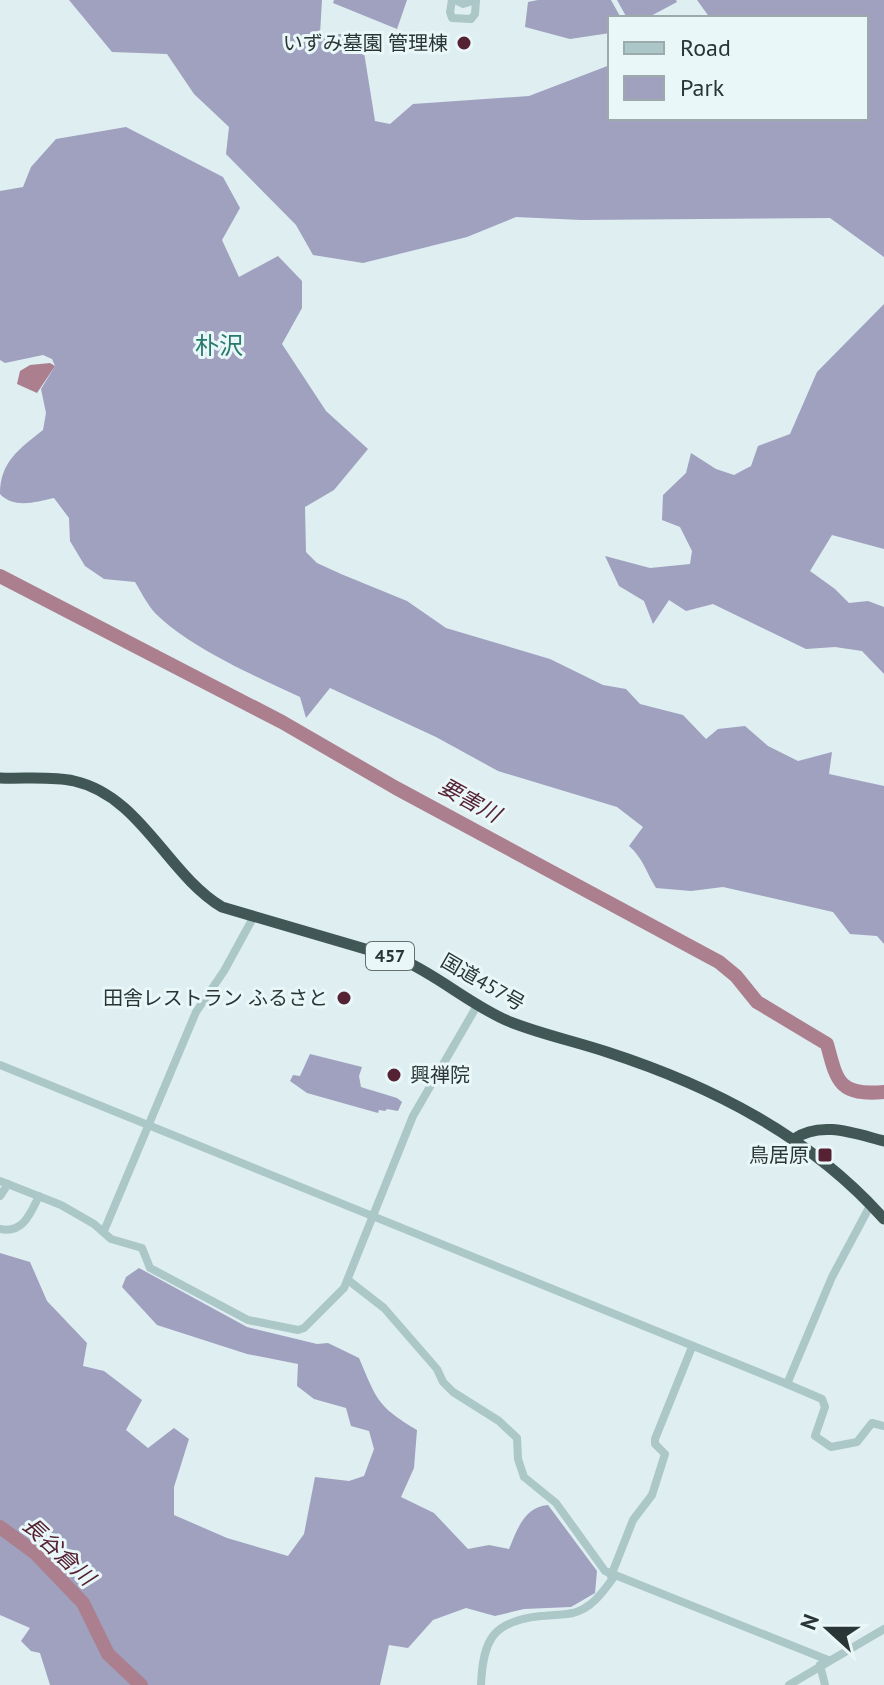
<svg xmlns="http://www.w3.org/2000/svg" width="884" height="1685" font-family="'PT Sans','Noto Sans JP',sans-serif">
<rect width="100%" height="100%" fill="#deeef1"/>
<g fill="#9fa1bf">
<path d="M 69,0 L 322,0 L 320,34 L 347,34 L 363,46 L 375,121 L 390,124 L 413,104 L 529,96 L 610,65 L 610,118 L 866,118 L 866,18 L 710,18 L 697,0 L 884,0 L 884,257 L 830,218 L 581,220 L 516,217 L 467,237 L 363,263 L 313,255 L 296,225 L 226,154 L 229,127 L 194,94 L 167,54 L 112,52 Z"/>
<path d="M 334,0 L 407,0 L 397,29 L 333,3 Z"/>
<path d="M 538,0 L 611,0 L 621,18 L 610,18 L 610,33 L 570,39 L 525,27 L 528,2 Z"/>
<path d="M 617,0 L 676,0 L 677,2 L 647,18 L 627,18 Z"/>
<path d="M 126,127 L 223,177 L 240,208 L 222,240 L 239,277 L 278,256 L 302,281 L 302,308 L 282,344 L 326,411 L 368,449 L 334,490 L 305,507 L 306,552 L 317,563 L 341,574 L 407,601 L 446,628 L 550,659 L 603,685 L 626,689 L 640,704 L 683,715 L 706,739 L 718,729 L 745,726 L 768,746 L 798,761 L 832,752 L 829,774 L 884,786 L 884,944 L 877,936 L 850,934 L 833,912 L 723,887 L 691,891 L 656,888 C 646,872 643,858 629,846 L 643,827 L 617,807 L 498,771 L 436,737 L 330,688 L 306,718 L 300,697 C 255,676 190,648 155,613 C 147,604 141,592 135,582 L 104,579 L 85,566 L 70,541 L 69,518 L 54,498 C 36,502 14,509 0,494 C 0,462 19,449 43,430 L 46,413 L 41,389 L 55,366 L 52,359 L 43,355 L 5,363 L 0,360 L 0,191 L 23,187 L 31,167 L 56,139 Z"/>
<path d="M 884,304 L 884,549 L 832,535 L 810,571 L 835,589 L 849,603 L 868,601 L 884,607 L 884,674 L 862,651 L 835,647 L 806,649 L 713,604 L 686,611 L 669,600 L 653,624 L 644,601 L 619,586 L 605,556 L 650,568 L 690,564 L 692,551 L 680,527 L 662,520 L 663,495 L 686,473 L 691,453 L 716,469 L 734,475 L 751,466 L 758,446 L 790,434 L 817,372 Z"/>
<path d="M 310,1054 L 362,1067 L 359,1076 L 361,1087 L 397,1098 L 402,1102 L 398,1111 L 387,1109 L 385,1111 L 379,1110 L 378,1113 L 307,1093 L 290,1081 L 293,1075 L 300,1076 Z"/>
<path d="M 0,1253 L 30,1262 L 47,1301 L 87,1343 L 83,1366 L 104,1371 L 142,1400 L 126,1430 L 148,1448 L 174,1428 L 189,1439 L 174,1487 L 174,1515 L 227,1538 L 288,1556 L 304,1534 L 315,1477 L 349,1481 L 364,1476 L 374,1449 L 369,1431 L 351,1426 L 346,1408 L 314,1399 L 297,1386 L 298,1364 L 247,1354 L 157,1325 L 122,1287 L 126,1277 L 139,1268 L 247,1327 L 317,1344 L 328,1343 L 359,1358 C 377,1400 377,1406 417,1430 L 414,1468 L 401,1497 L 434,1513 L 468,1549 L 489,1545 L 509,1549 C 517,1530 524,1507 548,1505 L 597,1571 L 595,1593 L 571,1607 L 524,1609 L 495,1616 L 466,1608 L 433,1620 L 408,1648 L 389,1645 L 380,1685 L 50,1685 L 40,1653 L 31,1651 L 21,1641 L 30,1628 L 0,1615 Z"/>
</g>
<path fill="#ac7f8f" d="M 50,363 L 55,366 L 37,393 L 17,384 L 20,371 L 30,365 Z"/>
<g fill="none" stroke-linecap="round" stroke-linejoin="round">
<g stroke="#ac7f8f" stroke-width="14">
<path d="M 0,576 L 282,722 L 396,788 L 719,962 L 736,976 L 757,1002 L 827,1044 C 837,1082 839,1096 884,1092"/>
<path d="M 0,1527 L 35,1553 L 83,1603 L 108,1654 L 141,1685"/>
</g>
<g stroke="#abc7c8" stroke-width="8">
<path d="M 452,0 L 450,12 L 452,18 L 471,19 L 475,14 L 476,0"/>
<path d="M 455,0 L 463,4 L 476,0"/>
<path d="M 0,1065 L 787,1384 L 832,1277 L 871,1204"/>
<path d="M 0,1181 L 61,1205 L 94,1224 L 111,1239 L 142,1248 L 150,1268 L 248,1320 L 298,1330 L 304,1328 L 344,1288 L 413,1116 L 478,1004"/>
<path d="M 0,1196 L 8,1184"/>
<path d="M 0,1229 C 23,1234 30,1214 39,1196"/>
<path d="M 104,1231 L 196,1012 L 224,971 L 253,918"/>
<path d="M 348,1280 L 384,1308 L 437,1369 L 443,1382 L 453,1392 L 499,1421 L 517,1438 L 518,1459 L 524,1477 L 556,1503 L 605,1571 L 828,1660"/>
<path d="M 787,1384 L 822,1399 L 825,1407 L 815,1436 L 831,1447 L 857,1442 L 872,1423 L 884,1426"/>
<path d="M 611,1576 L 633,1520 L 652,1495 L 665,1454 L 655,1444 L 655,1439 L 692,1347"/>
<path d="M 820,1665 L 825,1685"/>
<path d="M 481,1685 C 483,1639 493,1621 541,1616 C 551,1615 563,1615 573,1613 C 592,1608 603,1592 614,1577"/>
<path d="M 789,1685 L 884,1629"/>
</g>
<g stroke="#415755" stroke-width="11">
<path d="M 0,778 C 24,779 51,776 74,781 C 141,796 167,874 222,907 L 403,960 C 440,977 471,1005 508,1021 C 540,1034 574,1041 607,1052 C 712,1086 810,1136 884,1219"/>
<path d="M 794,1139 C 821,1120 856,1134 884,1141"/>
</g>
</g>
<g fill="#523" stroke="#eaf7f9" stroke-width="3">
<circle cx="464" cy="43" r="8"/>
<circle cx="344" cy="998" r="8"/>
<circle cx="394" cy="1075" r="8"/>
<rect x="817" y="1147" width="16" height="16" rx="4"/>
</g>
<g text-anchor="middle" stroke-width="6" stroke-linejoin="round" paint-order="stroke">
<rect fill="#eaf7f9" stroke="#647070" stroke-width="2" x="366" y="942" width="48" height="28" rx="6"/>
<g font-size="18" font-weight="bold" fill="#2a3635">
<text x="390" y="962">457</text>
</g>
<g font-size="20" fill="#2a3635" stroke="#eaf7f9" text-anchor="end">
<text x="448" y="50">いずみ墓園 管理棟</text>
<text x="328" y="1005">田舎レストラン ふるさと</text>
<text x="410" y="1082" text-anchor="start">興禅院</text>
<text x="809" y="1162">鳥居原</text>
</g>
<g font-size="20" fill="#2a3635" stroke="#eaf7f9">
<text transform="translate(483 982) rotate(30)" y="7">国道457号</text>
</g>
<g font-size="22" font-style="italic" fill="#523" stroke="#eaf7f9">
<text transform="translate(470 800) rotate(29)" y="8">要害川</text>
<text transform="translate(59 1551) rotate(43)" y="8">長谷倉川</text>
</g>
<g font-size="24" fill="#277a6d" stroke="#eaf7f9">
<text x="219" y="354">朴沢</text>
</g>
</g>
<rect x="608" y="16" width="260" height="104" fill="#eaf7f9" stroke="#9daaab" stroke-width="2"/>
<rect x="624" y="42" width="40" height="12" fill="#abc7c8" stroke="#9daaab" stroke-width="2"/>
<text x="680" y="56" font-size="24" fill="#2a3635">Road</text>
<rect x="624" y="76" width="40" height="24" fill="#9fa1bf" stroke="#9daaab" stroke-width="2"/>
<text x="680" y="96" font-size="24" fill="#2a3635">Park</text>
<g transform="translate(828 1629) rotate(291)" stroke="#eaf7f9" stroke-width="6" paint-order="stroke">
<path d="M0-6L14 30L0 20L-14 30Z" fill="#2a3635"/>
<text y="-12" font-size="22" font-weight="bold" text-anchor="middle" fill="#2a3635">N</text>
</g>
</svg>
